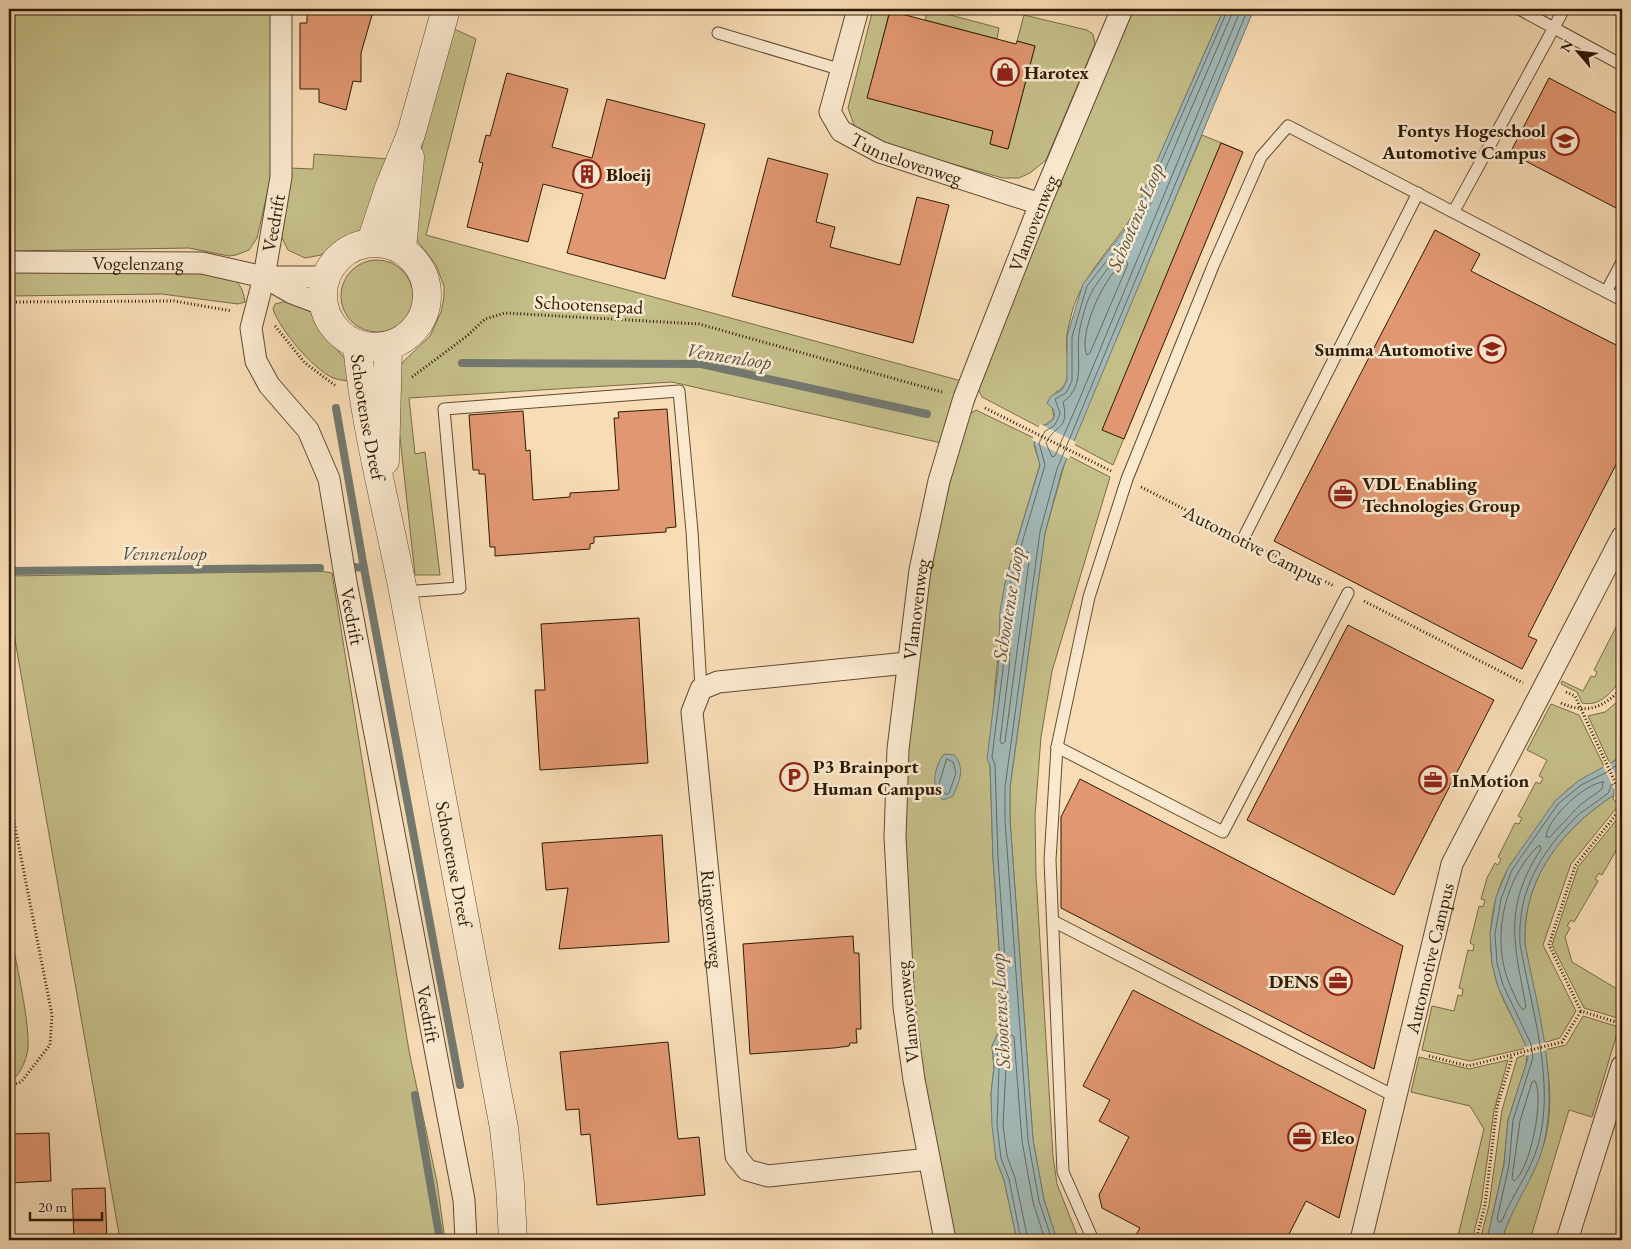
<svg xmlns="http://www.w3.org/2000/svg" width="1631" height="1249" font-family="'EB Garamond',serif">
<rect width="100%" height="100%" fill="#f7dcb5"/>
<filter id="stains"><feTurbulence type="fractalNoise" baseFrequency=".004" numOctaves="4"/><feColorMatrix values="0 0 0 0 .2 0 0 0 0 .09 0 0 0 0 .02 0 0 0 .5 -.17"/></filter>
<radialGradient id="worn" r=".72"><stop offset=".6" stop-color="#630" stop-opacity="0"/><stop offset="1" stop-color="#630" stop-opacity=".3"/></radialGradient>
<g fill="#c4be88" stroke="#786c46">
<path d="M 9,9 L 272,9 L 273,153 L 270,181 L 257,238 L 249,250 L 236,255 L 229,256 L 189,248 L 9,251 Z"/>
<path d="M 873,9 L 890,9 L 868,98 L 993,131 L 990,144 L 1008,149 L 1035,46 L 1017,41 L 1024,15 L 1087,30 L 1093,34 L 1095,44 L 1046,160 L 1030,173 L 1019,178 L 1003,178 L 874,142 L 855,128 L 848,108 Z"/>
<path d="M 928,9 L 999,28 L 997,39 L 925,20 Z"/>
<path d="M 1131,9 L 1224,9 L 1135,211 C 1115,246 1083,273 1072,312 C 1070,320 1068,328 1067,335 C 1064,352 1076,384 1056,392 L 1052,406 L 1054,418 L 1041,428 L 982,397 L 978,389 L 978,383 Z"/>
<path d="M 452,28 L 476,39 L 426,235 L 969,383 L 950,445 L 672,382 L 409,398 L 415,454 L 425,452 L 440,575 L 415,575 L 395,392 L 397,373 L 403,362 L 430,336 L 441,312 L 444,297 L 444,286 L 436,265 L 416,239 L 420,154 Z"/>
<path d="M 1202,135 L 1241,151 L 1113,465 L 1072,443 Z"/>
<path d="M 314,154 L 390,159 L 361,231 L 321,255 L 305,258 L 288,250 L 281,236 L 289,168 L 313,169 Z"/>
<circle cx="377" cy="296" r="36"/>
<path d="M 199,267 C 222,274 242,274 245,302 L 238,304 L 162,294 L 9,296 L 9,268 Z"/>
<path d="M 287,301 L 307,306 L 312,312 L 326,336 L 349,364 L 352,381 C 346,381 339,380 333,378 C 312,368 280,330 273,309 L 275,304 Z"/>
<path d="M 976,410 L 1036,439 L 1034,445 L 1040,464 L 1006,578 L 995,686 L 990,765 L 993,858 L 1004,1020 L 992,1046 L 994,1067 L 991,1094 L 996,1159 L 1004,1180 L 1017,1240 L 954,1240 C 936,1157 920,1073 912,988 C 893,797 914,599 968,415 Z"/>
<path d="M 1067,455 L 1110,477 L 1052,671 L 1041,737 L 1035,816 L 1036,875 L 1053,1156 L 1057,1184 L 1079,1240 L 1057,1240 L 1044,1200 L 1033,1140 L 1010,820 L 1010,787 L 1045,533 Z"/>
<path d="M 321,571 L 332,573 L 409,1051 L 437,1182 L 445,1240 L 120,1240 L 15,640 L 9,576 Z"/>
<path d="M 1622,623 L 1622,677 C 1613,691 1601,707 1582,703 L 1577,692 L 1561,684 L 1562,681 L 1583,691 L 1591,676 L 1595,677 L 1597,672 L 1594,670 L 1616,627 L 1619,629 Z"/>
<path d="M 1622,698 C 1622,719 1630,751 1610,764 L 1588,716 L 1605,712 Z"/>
<path d="M 1551,704 L 1579,715 L 1605,768 C 1564,786 1557,798 1534,834 C 1526,845 1516,855 1509,867 C 1489,902 1485,948 1498,986 C 1505,1007 1519,1027 1527,1048 L 1470,1061 L 1422,1050 L 1432,1006 L 1454,1011 L 1458,995 L 1462,996 L 1463,989 L 1459,988 L 1468,950 L 1473,951 L 1474,945 L 1470,943 L 1479,906 L 1483,907 L 1485,900 L 1481,899 L 1487,878 L 1495,863 L 1498,865 L 1501,859 L 1498,857 L 1515,823 L 1519,824 L 1522,818 L 1518,816 L 1536,782 L 1540,784 L 1543,778 L 1539,776 L 1547,760 L 1527,750 Z"/>
<path d="M 1614,795 L 1613,799 L 1619,805 L 1571,864 L 1543,945 L 1576,1011 L 1560,1038 L 1543,1043 L 1525,944 C 1522,879 1562,829 1614,795 Z"/>
<path d="M 1622,813 L 1622,840 L 1602,875 L 1599,873 L 1595,879 L 1598,881 L 1574,922 L 1571,920 L 1567,926 L 1570,928 L 1565,937 L 1572,962 L 1622,992 L 1621,1019 L 1584,1008 L 1552,945 L 1578,867 Z"/>
<path d="M 9,923 C 13,951 33,1031 27,1054 C 24,1066 18,1076 9,1084 Z"/>
<path d="M 1583,1016 L 1619,1027 L 1592,1117 L 1569,1110 L 1530,1240 L 1502,1240 C 1511,1207 1531,1181 1542,1149 C 1553,1119 1551,1081 1544,1050 L 1566,1045 Z"/>
<path d="M 1527,1054 L 1526,1065 L 1508,1120 L 1504,1164 L 1487,1240 L 1480,1240 L 1489,1205 L 1502,1110 L 1517,1058 Z"/>
<path d="M 1419,1057 L 1469,1069 L 1508,1060 L 1494,1111 L 1481,1205 L 1472,1240 L 1457,1240 L 1484,1129 L 1470,1106 L 1411,1092 Z"/>
</g>
<g fill="#a1b9b8" stroke="#737970">
<path d="M 1224,9 L 1254,9 L 1062,470 L 1045,533 L 1010,787 L 1010,820 L 1033,1140 L 1044,1200 L 1057,1240 L 1017,1240 L 1004,1180 L 996,1159 L 992,1126 L 991,1094 L 994,1067 L 992,1046 L 1004,1020 L 993,858 L 990,765 L 987,759 L 998,669 L 1000,611 L 1006,578 L 1040,465 L 1034,442 L 1043,425 C 1051,425 1056,418 1054,410 L 1047,403 L 1051,396 L 1062,390 L 1067,380 L 1067,336 L 1083,284 L 1123,232 L 1135,211 Z"/>
<path d="M 1622,749 L 1622,785 L 1614,789 L 1614,795 C 1562,829 1522,879 1525,944 C 1537,1007 1560,1083 1543,1147 C 1534,1180 1511,1207 1502,1240 L 1487,1240 L 1504,1164 L 1508,1120 L 1528,1058 L 1526,1046 L 1498,987 L 1492,964 L 1490,934 L 1496,897 L 1508,868 L 1555,801 L 1578,781 L 1616,760 Z"/>
<path d="M 944,754 L 954,755 C 966,768 959,782 953,796 L 943,800 C 930,788 934,767 944,754 Z"/>
</g>
<g fill="#f7dcb5">
<path d="M 1040,424 L 1076,442 L 1069,459 L 1032,440 Z"/>
<path d="M 1609,761 L 1621,786 L 1614,789 L 1603,766 Z"/>
<path d="M 1546,1042 L 1547,1050 L 1525,1056 L 1524,1047 Z"/>
</g>
<g fill="none" stroke-linecap="round" stroke-linejoin="round">
<g stroke="#676a5e" stroke-width="1">
<path d="M 1234,9 L 1145,216 C 1131,242 1110,263 1094,288 C 1087,299 1083,315 1080,328 C 1074,353 1088,385 1063,402 C 1070,430 1055,424 1046,443 L 1052,457 L 1055,456 L 1080,398 L 1241,9"/>
<path d="M 1126,261 L 1128,264 L 1090,353 L 1087,355 C 1077,334 1106,271 1126,261 Z"/>
<path d="M 1028,552 L 1030,554 L 1005,742 L 1002,744 L 1000,741 L 1009,669 L 1012,613 L 1017,581 L 1025,553 Z"/>
<path d="M 947,759 L 953,762 L 956,773 L 949,793 L 946,795 L 939,785 Z"/>
<path d="M 1622,761 L 1607,772 L 1581,785 L 1558,804 L 1512,870 L 1501,899 L 1495,934 L 1497,963 L 1503,985 L 1531,1044 L 1533,1058 L 1513,1120 L 1509,1165 L 1497,1219 L 1499,1222 L 1502,1221 C 1512,1195 1530,1173 1538,1145 C 1556,1083 1531,1007 1520,944 C 1517,890 1541,852 1578,815 C 1584,810 1606,796 1609,792 C 1610,789 1610,787 1611,785 L 1622,781"/>
<path d="M 1603,782 L 1602,789 L 1580,805 L 1550,837 L 1546,837 C 1547,819 1585,783 1603,782 Z"/>
<path d="M 1540,846 L 1541,849 C 1503,908 1514,942 1526,1007 L 1523,1010 C 1518,1005 1515,996 1512,990 C 1490,944 1502,882 1537,847 Z"/>
<path d="M 1535,1081 C 1545,1097 1530,1171 1514,1181 L 1512,1178 L 1520,1121 L 1532,1082 Z"/>
<path d="M 1021,1240 L 1009,1179 L 1001,1158 L 997,1125 L 999,1067 L 997,1047 L 1009,1019 L 998,858 L 995,765 L 992,757 L 1003,669 L 1005,612 L 1011,580 L 1045,465 L 1039,443 L 1045,431 L 1054,426 L 1058,419 L 1060,413 L 1055,399 L 1066,393 L 1072,381 L 1072,337 L 1087,286 L 1127,235 L 1139,213 L 1228,9"/>
<path d="M 1028,1240 L 1015,1178 L 1007,1156 L 1003,1125 L 1006,1067 L 1004,1048 L 1011,1034 L 1014,1037 L 1022,1141 L 1033,1202 L 1045,1240"/>
<path d="M 1052,1240 L 1039,1201 L 1028,1140 L 1005,820 L 1005,787 L 1040,532 L 1057,469 L 1248,9"/>
</g>
<g stroke="#737970" stroke-width="8">
<path d="M 462,363 L 701,364 L 927,414"/>
<path d="M 336,408 L 364,568 L 354,567"/>
<path d="M 364,568 L 460,1085"/>
<path d="M 9,571 L 320,568"/>
<path d="M 415,1095 L 440,1240"/>
</g>
</g>
<g fill="#e19771" stroke="#2d1a03">
<path d="M 307,9 L 362,9 L 362,12 L 372,15 L 361,53 L 361,82 L 353,81 L 346,110 L 319,102 L 319,89 L 300,89 L 300,23 L 307,23 Z"/>
<path d="M 890,11 L 1016,44 L 1017,41 L 1035,46 L 1008,149 L 990,144 L 993,131 L 867,98 Z"/>
<path d="M 507,73 L 568,89 L 552,147 L 592,158 L 607,99 L 705,124 L 665,279 L 567,253 L 583,194 L 543,184 L 528,242 L 467,227 L 483,163 L 479,162 L 486,135 L 490,136 Z"/>
<path d="M 1549,78 L 1622,116 L 1622,211 L 1510,153 Z"/>
<path d="M 1221,143 L 1243,152 L 1124,439 L 1102,430 Z"/>
<path d="M 768,158 L 828,174 L 816,222 L 835,227 L 830,247 L 900,265 L 917,197 L 949,205 L 913,343 L 732,296 Z"/>
<path d="M 1435,230 L 1480,254 L 1471,271 L 1622,348 L 1622,453 L 1528,636 L 1537,640 L 1522,669 L 1274,541 Z"/>
<path d="M 667,409 L 676,527 L 666,528 L 666,532 L 594,537 L 594,543 L 590,544 L 590,549 L 495,556 L 495,547 L 490,547 L 485,474 L 479,474 L 479,470 L 473,470 L 469,415 L 523,411 L 526,451 L 530,450 L 533,500 L 570,497 L 570,493 L 619,490 L 614,418 L 619,418 L 618,412 Z"/>
<path d="M 639,618 L 648,763 L 540,770 L 535,690 L 545,690 L 541,624 Z"/>
<path d="M 1348,625 L 1494,700 L 1394,895 L 1247,820 Z"/>
<path d="M 1080,779 L 1403,946 L 1374,1069 L 1061,908 L 1061,817 Z"/>
<path d="M 662,835 L 669,942 L 559,949 L 568,888 L 546,890 L 542,843 Z"/>
<path d="M 853,936 L 854,953 L 859,953 L 861,1029 L 856,1029 L 857,1043 L 850,1043 L 849,1046 L 834,1048 L 750,1054 L 743,944 Z"/>
<path d="M 1133,990 L 1366,1110 L 1339,1218 L 1306,1201 L 1286,1240 L 1133,1240 L 1140,1228 L 1102,1208 L 1099,1195 L 1129,1137 L 1099,1121 L 1110,1100 L 1083,1086 Z"/>
<path d="M 668,1042 L 678,1139 L 699,1137 L 705,1195 L 597,1205 L 590,1134 L 581,1135 L 579,1109 L 566,1110 L 560,1052 Z"/>
<path d="M 49,1133 L 51,1181 L 9,1183 L 9,1134 Z"/>
<path d="M 105,1188 L 107,1240 L 74,1240 L 72,1189 Z"/>
</g>
<g fill="none" stroke-linecap="round" stroke-linejoin="round">
<defs>
<g id="service">
<path d="M 1519,9 L 1622,65"/>
<path d="M 718,33 L 842,70"/>
<path d="M 1454,211 L 1564,9"/>
<path d="M 1606,292 L 1622,262"/>
<path d="M 1243,539 L 1418,193"/>
<path d="M 403,592 L 460,588 L 444,409 L 679,391 L 692,531 L 701,689"/>
<path d="M 1057,747 L 1223,832 L 1348,593"/>
<path d="M 1053,921 L 1396,1097"/>
<path d="M 1093,1240 L 1063,1172 L 1050,860 L 1057,747 L 1089,597 L 1127,479 L 1213,266 L 1261,157 L 1288,126 L 1622,300"/>
</g>
<g id="minor">
<path id="s1" d="M 281,9 L 281,177 L 264,277 L 251,328 L 256,361 L 269,385 L 308,430 L 329,479 L 346,582 L 464,1200 L 466,1240"/>
<path id="s2" d="M 858,9 L 830,112 L 841,131 L 880,152 L 1040,204"/>
<path id="s3" d="M 9,262 L 202,263 L 264,277 L 326,277"/>
<path d="M 264,277 L 292,293 L 324,305"/>
<path id="s4" d="M 907,663 L 718,682 L 701,689 L 692,712 L 736,1156 L 747,1170 L 768,1176 L 929,1159"/>
<path id="s5" d="M 945,1240 L 914,1080 L 904,1007 L 895,837 L 898,749 L 920,570 L 939,481 L 964,398 L 1040,204 L 1122,9"/>
<path id="s6" d="M 1361,1240 L 1452,864 L 1622,537"/>
<path d="M 1567,1240 L 1622,1066"/>
</g>
<g id="tertiary">
<path d="M 371,242 L 389,188 L 411,134 L 446,9"/>
<circle cx="375" cy="295" r="52"/>
<path d="M 402,250 L 410,157"/>
<path id="s7" d="M 357,344 C 365,430 388,512 404,596 C 437,773 471,951 504,1128 L 510,1184 L 513,1240"/>
<path d="M 385,461 L 388,346"/>
</g>
</defs>
<use href="#service" stroke="#604a30" stroke-width="13"/>
<use href="#minor" stroke="#604a30" stroke-width="23"/>
<use href="#tertiary" stroke="#604a30" stroke-width="29"/>
<g stroke="#2d1a03" stroke-width="3" stroke-dasharray="1 2.5" stroke-linecap="butt">
<path d="M 9,302 L 174,301 L 232,311"/>
<path d="M 275,326 L 305,363 L 336,386"/>
<path d="M 412,377 L 467,336 L 485,319 L 505,313 L 699,324 L 942,392"/>
<path d="M 985,408 L 1111,471"/>
<path d="M 1141,487 L 1227,531"/>
<path d="M 1257,546 L 1334,586"/>
<path d="M 1364,601 L 1523,683"/>
<path d="M 1566,692 L 1575,696 L 1622,797"/>
<path d="M 1561,703 C 1587,715 1604,707 1622,688"/>
<path d="M 9,796 L 52,1015 L 50,1045 L 21,1082 L 9,1086"/>
<path d="M 1622,807 L 1575,866 L 1549,945 L 1581,1011 L 1622,1024"/>
<path d="M 1429,1056 L 1468,1066 L 1562,1042 L 1581,1011"/>
<path d="M 1476,1240 L 1485,1205 L 1497,1107 L 1511,1061 L 1511,1055"/>
</g>
<use href="#service" stroke="#fae8cf" stroke-width="11"/>
<use href="#minor" stroke="#fae8cf" stroke-width="21"/>
<use href="#tertiary" stroke="#fae8cf" stroke-width="28"/>
</g>
<defs>
<symbol id="shop-ring" viewBox="-11 -11 22 22"><circle r="9.5" fill="#fae8cf" stroke="#8f2418" stroke-width="1.5"/><path d="M-5-2.5h2.3a2.7 3.5 0 0 1 5.4 0H5L5.5 6h-11ZM-1.5-2.5h3a1.5 2.3 0 0 0-3 0Z" fill="#8f2418"/></symbol>
<symbol id="university-ring" viewBox="-11 -11 22 22"><circle r="9.5" fill="#fae8cf" stroke="#8f2418" stroke-width="1.5"/><path d="M0-5L7-2L0 1L-7-2ZM-4 1L0 2.5L4 1V4Q0 6-4 4Z" fill="#8f2418"/></symbol>
<symbol id="building-ring" viewBox="-11 -11 22 22"><circle r="9.5" fill="#fae8cf" stroke="#8f2418" stroke-width="1.5"/><path d="M-4-6H4V6H1V3H-1V6H-4ZM-2.5-4.3h1.7v1.8h-1.7ZM.8-4.3h1.7v1.8H.8ZM-2.5-1h1.7V.8h-1.7ZM.8-1h1.7V.8H.8Z" fill="#8f2418"/></symbol>
<symbol id="office-ring" viewBox="-11 -11 22 22"><circle r="9.5" fill="#fae8cf" stroke="#8f2418" stroke-width="1.5"/><path d="M-6-3h4V-5.5h4V-3h4V5H-6ZM-1-4.5V-3h2v-1.5ZM-6 0V1H6V0Z" fill="#8f2418"/></symbol>
<symbol id="parking-ring" viewBox="-11 -11 22 22"><circle r="9.5" fill="#fae8cf" stroke="#8f2418" stroke-width="1.5"/><path d="M-3.5-5.5H1a3.5 3.5 0 0 1 0 7H-1V5.5H-3.5ZM-1-3.4V-.6H.8a1.4 1.4 0 0 0 0-2.8Z" fill="#8f2418"/></symbol>
</defs>
<g fill-rule="evenodd">
<use href="#shop-ring" x="989" y="56" width="32" height="32"/>
<use href="#university-ring" x="1549" y="125" width="32" height="32"/>
<use href="#building-ring" x="571" y="158" width="32" height="32"/>
<use href="#university-ring" x="1476" y="333" width="32" height="32"/>
<use href="#office-ring" x="1327" y="478" width="32" height="32"/>
<use href="#parking-ring" x="778" y="761" width="32" height="32"/>
<use href="#office-ring" x="1417" y="764" width="32" height="32"/>
<use href="#office-ring" x="1322" y="965" width="32" height="32"/>
<use href="#office-ring" x="1286" y="1121" width="32" height="32"/>
</g>
<g text-anchor="middle" stroke-width="5" stroke-linejoin="round" paint-order="stroke">
<g font-size="19" font-weight="bold" fill="#2d1a03" stroke="#fae8cf" text-anchor="start">
<text x="1024" y="79">Harotex</text>
<text x="1546" y="137" text-anchor="end">Fontys Hogeschool<tspan x="1546" dy="22">Automotive Campus</tspan></text>
<text x="606" y="181">Bloeij</text>
<text x="1473" y="356" text-anchor="end">Summa Automotive</text>
<text x="1362" y="490">VDL Enabling<tspan x="1362" dy="22">Technologies Group</tspan></text>
<text x="813" y="773">P3 Brainport<tspan x="813" dy="22">Human Campus</tspan></text>
<text x="1452" y="787">InMotion</text>
<text x="1319" y="988" text-anchor="end">DENS</text>
<text x="1321" y="1144">Eleo</text>
</g>
<g font-size="19" fill="#2d1a03" stroke="#fae8cf">
<text dy="7" stroke="none"><textPath href="#s2" startOffset="200">Tunnelovenweg</textPath></text>
<text transform="translate(273 223) rotate(-80)" y="7">Veedrift</text>
<text dy="7" stroke="none"><textPath href="#s5" startOffset="1041">Vlamovenweg</textPath></text>
<text dy="7" stroke="none"><textPath href="#s3" startOffset="129">Vogelenzang</textPath></text>
<text transform="translate(589 304) rotate(3)" y="7">Schootensepad</text>
<text dy="7" stroke="none"><textPath href="#s7" startOffset="74">Schootense Dreef</textPath></text>
<text transform="translate(1254 545) rotate(27)" y="7">Automotive Campus</text>
<text dy="7" stroke="none"><textPath href="#s5" startOffset="636">Vlamovenweg</textPath></text>
<text dy="7" stroke="none"><textPath href="#s1" startOffset="635">Veedrift</textPath></text>
<text dy="7" stroke="none"><textPath href="#s7" startOffset="529">Schootense Dreef</textPath></text>
<text dy="7" stroke="none"><textPath href="#s4" startOffset="441">Ringovenweg</textPath></text>
<text dy="7" stroke="none"><textPath href="#s6" startOffset="290">Automotive Campus</textPath></text>
<text transform="translate(907 1012) rotate(-96)" y="7">Vlamovenweg</text>
<text dy="7" stroke="none"><textPath href="#s1" startOffset="1040">Veedrift</textPath></text>
</g>
<g font-size="20" font-style="italic" fill="#565242" stroke="#fae8cf">
<text transform="translate(1135 217) rotate(-67)" y="7">Schootense Loop</text>
<text transform="translate(729 356) rotate(9)" y="7">Vennenloop</text>
<text x="164" y="560">Vennenloop</text>
<text transform="translate(1008 604) rotate(-81)" y="7">Schootense Loop</text>
<text transform="translate(1000 1011) rotate(-93)" y="7">Schootense Loop</text>
</g>
</g>
<rect width="1631" height="1249" fill="none" stroke="#f7dcb5" stroke-width="30"/>
<rect x="10" y="10" width="1611" height="1229" fill="none" stroke="#2d1a03" stroke-width="2.5"/>
<rect x="15" y="15" width="1601" height="1219" fill="none" stroke="#2d1a03"/>
<g transform="translate(1578 52) rotate(298)" stroke="#fae8cf" stroke-width="4" paint-order="stroke">
<path d="M0-4L9 19L0 12L-9 19Z" fill="#2d1a03"/>
<text y="-8" font-size="14" font-weight="bold" text-anchor="middle" fill="#2d1a03">N</text>
</g>
<path d="M30 1212v8h72v-8" fill="none" stroke="#2d1a03" stroke-width="2.5"/>
<text x="38" y="1212" font-size="15" fill="#2d1a03" stroke="#fae8cf" stroke-width="4" paint-order="stroke">20 m</text>
<rect width="100%" height="100%" filter="url(#stains)"/>
<rect width="100%" height="100%" fill="url(#worn)"/>
</svg>
